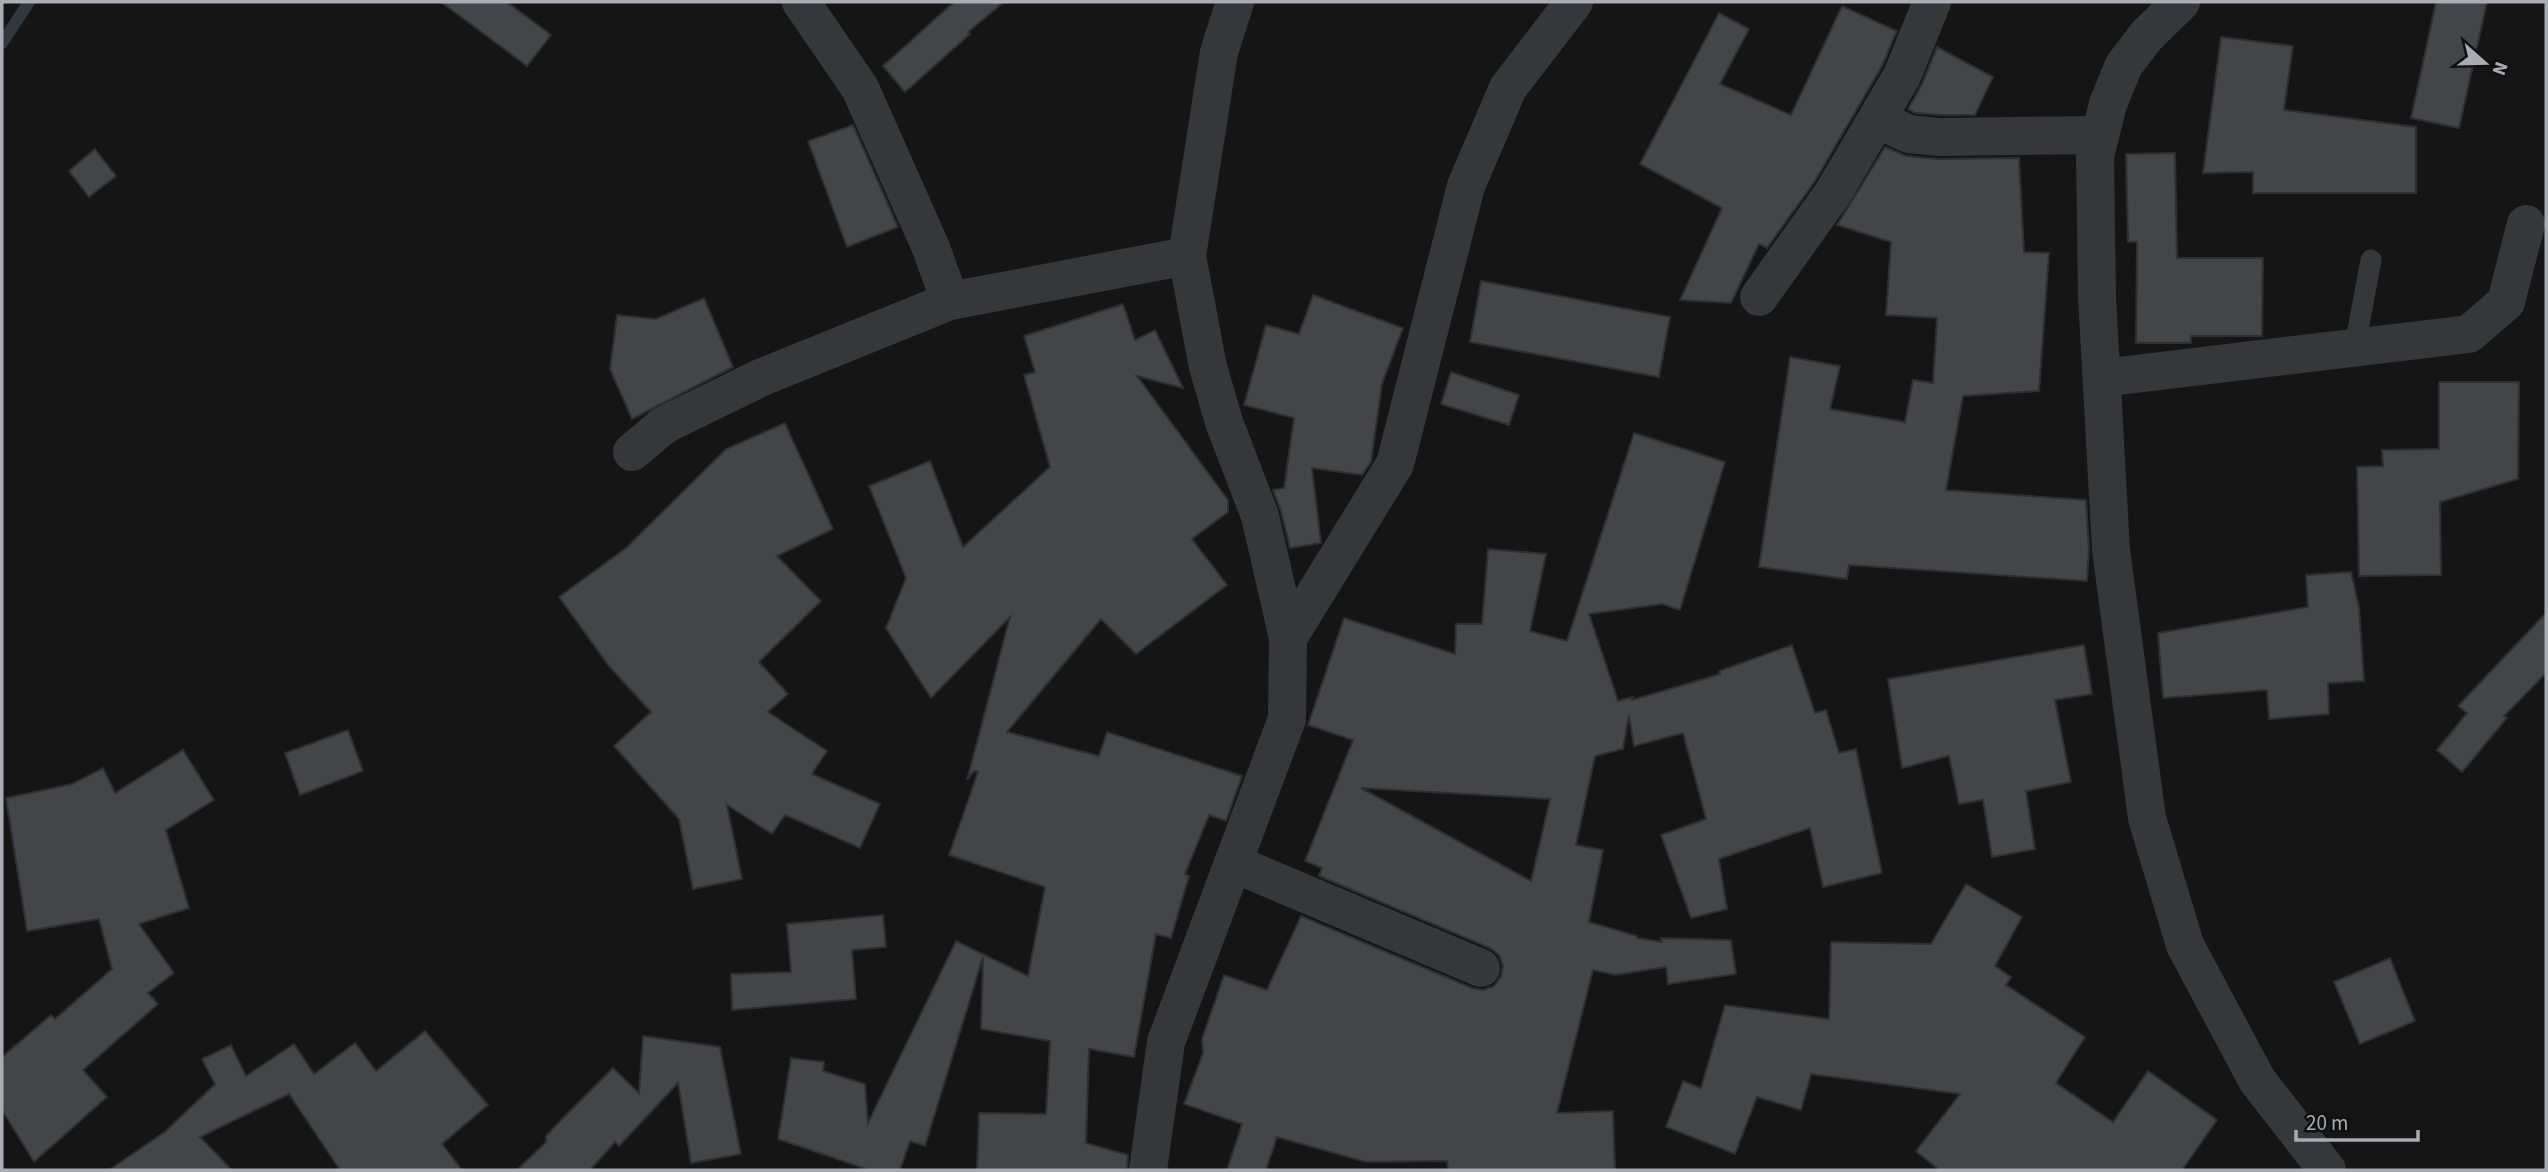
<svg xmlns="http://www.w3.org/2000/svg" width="2548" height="1172" font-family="'Source Sans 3',sans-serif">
<rect width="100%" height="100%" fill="#151516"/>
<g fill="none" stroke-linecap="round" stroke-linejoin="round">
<path stroke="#2f383e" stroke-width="12" d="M 2,43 L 29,2"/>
</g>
<g fill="#444549" stroke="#2f2f32" stroke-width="2" fill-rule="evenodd">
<path d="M 441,2 L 507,2 L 551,35 L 527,66 Z"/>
<path d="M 954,2 L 1004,2 L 968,32 L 970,34 L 905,92 L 883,66 Z"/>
<path d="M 2436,2 L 2487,2 L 2459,128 L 2411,118 Z"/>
<path d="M 1842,6 L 1897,31 L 1882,66 L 1815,181 L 1767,248 L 1759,244 L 1731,303 L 1680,300 L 1722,208 L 1640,164 L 1719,13 L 1749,29 L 1720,84 L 1791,115 Z"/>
<path d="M 2221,37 L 2293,46 L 2284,110 L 2416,127 L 2416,193 L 2253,193 L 2253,172 L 2203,173 Z"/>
<path d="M 1937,47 L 1993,77 L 1975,115 L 1940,115 L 1915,113 L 1908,109 L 1922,84 Z"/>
<path d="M 853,125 L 898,227 L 847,247 L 808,141 Z"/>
<path d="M 1885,147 L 1906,156 L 1937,159 L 2019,158 L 2024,252 L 2049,253 L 2039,391 L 1963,396 L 1946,490 L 2086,500 L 2089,549 L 2087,581 L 1849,565 L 1847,579 L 1759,567 L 1790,357 L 1840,366 L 1830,409 L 1905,422 L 1913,380 L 1933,383 L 1937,318 L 1886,315 L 1891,242 L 1837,225 Z"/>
<path d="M 95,149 L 116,176 L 89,197 L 69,171 Z"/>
<path d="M 2175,153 L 2177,258 L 2263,258 L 2262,336 L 2191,336 L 2191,343 L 2136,343 L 2137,242 L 2128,242 L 2126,154 Z"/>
<path d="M 1481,281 L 1670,317 L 1659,377 L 1470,342 Z"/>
<path d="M 1313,295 L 1403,328 L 1382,384 L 1371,462 L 1362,475 L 1312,468 L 1321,543 L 1290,548 L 1281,511 L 1273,490 L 1284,488 L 1294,418 L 1244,405 L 1266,325 L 1299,334 Z"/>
<path d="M 704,298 L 733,367 L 632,419 L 610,369 L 617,315 L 656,319 Z"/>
<path d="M 1123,304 L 1135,340 L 1155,330 L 1183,388 L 1137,376 L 1228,500 L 1228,512 L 1192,539 L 1227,585 L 1136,654 L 1101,619 L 1007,732 L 1099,756 L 1107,732 L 1242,776 L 1226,821 L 1209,815 L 1185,874 L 1189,876 L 1171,938 L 1156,934 L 1134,1057 L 1089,1049 L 1086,1143 L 1128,1155 L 1127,1170 L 977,1170 L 979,1113 L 1046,1114 L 1050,1041 L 981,1029 L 983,957 L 925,1146 L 910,1141 L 900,1170 L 869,1170 L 778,1139 L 791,1058 L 824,1062 L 823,1071 L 865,1084 L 868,1123 L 956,941 L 1028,976 L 1045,887 L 949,855 L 978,772 L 974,771 L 967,780 L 1010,617 L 931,698 L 886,628 L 906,578 L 869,486 L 930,461 L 963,547 L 1050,467 L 1024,375 L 1035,372 L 1024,336 Z"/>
<path d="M 1451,372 L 1519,395 L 1509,425 L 1441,404 Z"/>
<path d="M 2439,382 L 2519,382 L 2518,479 L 2440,502 L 2441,575 L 2359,576 L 2357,467 L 2383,466 L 2382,450 L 2439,449 Z"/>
<path d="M 785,423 L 833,529 L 777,556 L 821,601 L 759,662 L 788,694 L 768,712 L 827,751 L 812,774 L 880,804 L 860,848 L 785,815 L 772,834 L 727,805 L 742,879 L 693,889 L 679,819 L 614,746 L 651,712 L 609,666 L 559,597 L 626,548 L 726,449 Z"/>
<path d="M 1634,433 L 1725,462 L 1680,610 L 1662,604 L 1589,614 L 1618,701 L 1633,697 L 1632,700 L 1720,674 L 1719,671 L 1792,645 L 1815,713 L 1826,710 L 1839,753 L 1856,749 L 1882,873 L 1823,887 L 1810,828 L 1719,859 L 1727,909 L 1691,918 L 1661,835 L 1706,819 L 1683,733 L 1634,746 L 1629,715 L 1623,749 L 1595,756 L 1576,845 L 1603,850 L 1589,922 L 1637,936 L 1637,938 L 1662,942 L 1661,938 L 1731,940 L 1736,974 L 1668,984 L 1666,967 L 1615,975 L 1593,970 L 1557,1113 L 1613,1111 L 1615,1170 L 1448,1170 L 1447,1161 L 1366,1162 L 1277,1137 L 1266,1170 L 1227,1170 L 1242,1124 L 1184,1104 L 1203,1053 L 1202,1039 L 1224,975 L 1267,990 L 1301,916 L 1472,988 L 1483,990 L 1494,986 L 1501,976 L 1503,966 L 1499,955 L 1490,948 L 1319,876 L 1322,868 L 1305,861 L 1353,740 L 1308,725 L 1344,618 L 1455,654 L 1456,624 L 1482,624 L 1488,549 L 1546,554 L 1530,631 L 1567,641 ZM 1361,788 L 1550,799 L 1531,881 Z"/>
<path d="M 2351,572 L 2359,607 L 2364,681 L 2328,683 L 2329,714 L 2269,719 L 2267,690 L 2163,698 L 2158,633 L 2308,607 L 2306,575 Z"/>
<path d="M 2546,613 L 2546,673 L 2504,716 L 2507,718 L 2462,772 L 2437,750 L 2467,713 L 2458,706 Z"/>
<path d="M 2084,645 L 2092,694 L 2055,700 L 2071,782 L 2026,791 L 2035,849 L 1992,857 L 1983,800 L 1959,804 L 1949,756 L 1902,768 L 1888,679 Z"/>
<path d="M 348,730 L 363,771 L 300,795 L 285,753 Z"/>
<path d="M 183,750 L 214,800 L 166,830 L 189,908 L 139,924 L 174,973 L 148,993 L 158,1004 L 83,1070 L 107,1097 L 34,1162 L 2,1110 L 2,1057 L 51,1015 L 55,1019 L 112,969 L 99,919 L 27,931 L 6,798 L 72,784 L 103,768 L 115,793 Z"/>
<path d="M 1966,884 L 2022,917 L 1995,966 L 2011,977 L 2006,985 L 2085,1037 L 2056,1083 L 2113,1122 L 2148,1071 L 2217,1120 L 2182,1170 L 1939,1170 L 1916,1151 L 1960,1094 L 1811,1074 L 1801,1110 L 1757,1097 L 1735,1154 L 1666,1127 L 1683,1081 L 1701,1088 L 1725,1005 L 1829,1019 L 1831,942 L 1931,944 Z"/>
<path d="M 883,915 L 886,947 L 852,950 L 856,999 L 732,1010 L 731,974 L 791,972 L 787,924 Z"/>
<path d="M 2390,958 L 2415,1021 L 2360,1044 L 2334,982 Z"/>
<path d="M 425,1031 L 488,1105 L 442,1144 L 462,1170 L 340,1170 L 289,1094 L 200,1137 L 232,1170 L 109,1170 L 166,1131 L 215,1084 L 202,1059 L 231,1045 L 246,1076 L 294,1044 L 314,1074 L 355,1043 L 376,1071 Z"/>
<path d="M 643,1036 L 720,1047 L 741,1154 L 691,1163 L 678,1083 L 619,1146 L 615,1142 L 590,1170 L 517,1170 L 546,1142 L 546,1136 L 563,1118 L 613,1068 L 639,1093 Z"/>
</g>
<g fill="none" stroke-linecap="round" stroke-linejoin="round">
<path stroke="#36373b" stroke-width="21" d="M 2355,346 L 2371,260"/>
<g stroke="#36373b" stroke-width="38">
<path d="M 801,2 L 860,88 L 931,248 L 950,301"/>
<path d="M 2181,2 L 2147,35 L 2124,65 L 2108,104 L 2095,156 L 2097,297 L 2111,550 L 2147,818 L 2185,945 L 2257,1080 L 2327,1170"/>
<path d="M 1877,119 L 1909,134 L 1939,137 L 2100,135"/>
<path d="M 1759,297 L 1833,193 L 1902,76 L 1932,2"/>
<path d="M 2102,378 L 2469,334 L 2506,302 L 2526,224"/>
<path d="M 632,452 L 664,425 L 760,378 L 950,301 L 1187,256"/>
<path d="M 1288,638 L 1395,464 L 1466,186 L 1508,88 L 1574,2"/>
<path d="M 1235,864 L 1481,968"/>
<path d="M 1148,1170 L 1166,1042 L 1287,719 L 1288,638 L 1260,516 L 1224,422 L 1208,367 L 1187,256 L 1219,52 L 1235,2"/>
</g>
</g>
<rect width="2548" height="1172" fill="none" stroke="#a8adb5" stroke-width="7"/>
<g transform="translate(2485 63) rotate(110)" stroke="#101011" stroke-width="5" paint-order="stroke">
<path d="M0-5L12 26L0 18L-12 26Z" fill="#a8adb5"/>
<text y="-10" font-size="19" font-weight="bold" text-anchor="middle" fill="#a8adb5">N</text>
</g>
<path d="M2296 1130v10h122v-10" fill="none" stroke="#a8adb5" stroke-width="3.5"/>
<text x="2306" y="1130" font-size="21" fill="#a8adb5" stroke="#101011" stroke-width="5" paint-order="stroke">20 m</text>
</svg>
